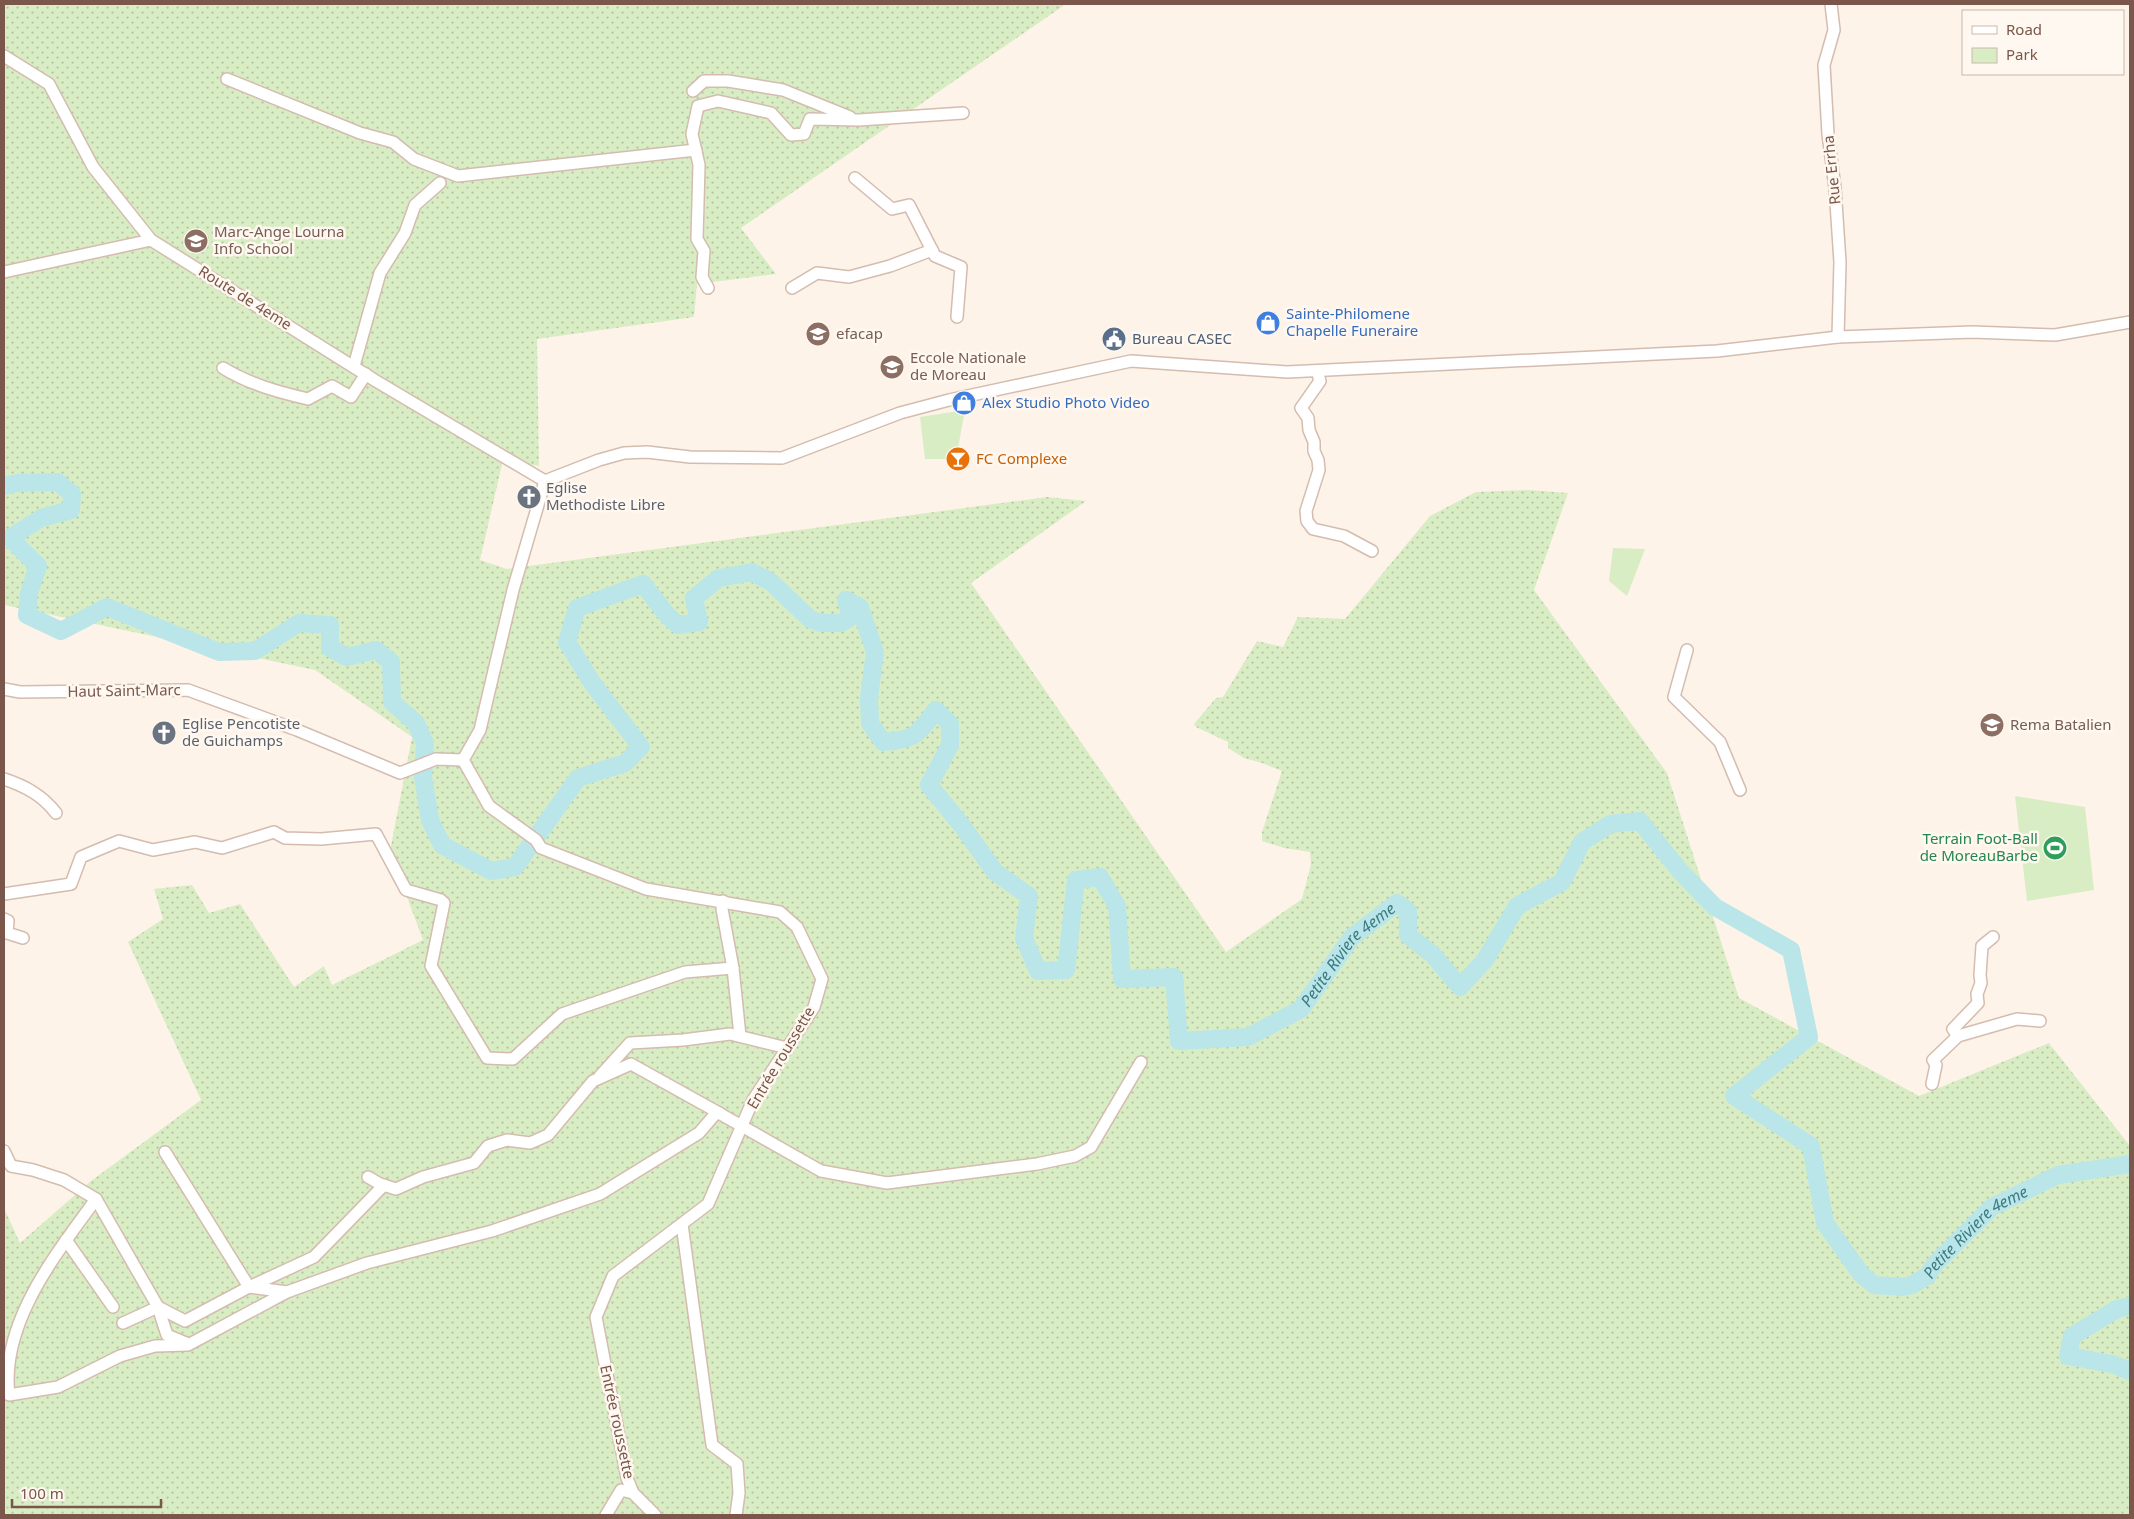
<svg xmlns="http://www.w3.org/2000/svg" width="2134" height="1519" font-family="'Noto Sans',sans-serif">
<defs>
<pattern id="garden-dots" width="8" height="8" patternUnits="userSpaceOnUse" patternTransform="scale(1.25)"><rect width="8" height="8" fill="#d9edc5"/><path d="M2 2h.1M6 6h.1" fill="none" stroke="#b5c3a2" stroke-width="1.8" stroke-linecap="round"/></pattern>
</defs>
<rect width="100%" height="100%" fill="#fef3e8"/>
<g fill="#d9edc5">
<path d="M 965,410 L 956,459 L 925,459 L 920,417 Z"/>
<path d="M 1613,548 L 1645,549 L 1627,596 L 1609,581 Z"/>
<path d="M 2015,796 L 2085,807 L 2094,890 L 2027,901 Z"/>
</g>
<path fill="url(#garden-dots)" d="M 4,4 L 1066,4 L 741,228 L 776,274 L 697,284 L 694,317 L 537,339 L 539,466 L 503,460 L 480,560 L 507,569 L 1047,497 L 1086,501 L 971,583 L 1226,952 L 1302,899 L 1311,864 L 1310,852 L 1284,848 L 1262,841 L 1262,832 L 1282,771 L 1262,763 L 1244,758 L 1228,748 L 1228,742 L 1196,727 L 1194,724 L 1216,698 L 1223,697 L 1257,641 L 1283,647 L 1298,617 L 1345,619 L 1430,516 L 1476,492 L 1529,490 L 1568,493 L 1534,590 L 1667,773 L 1739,998 L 1919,1096 L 2049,1043 L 2130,1146 L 2130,1515 L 4,1515 L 4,1208 L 20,1243 L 91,1181 L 201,1100 L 128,942 L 163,919 L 154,889 L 192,885 L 209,913 L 240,904 L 294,987 L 324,966 L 332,985 L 423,940 L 390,851 L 412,737 L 315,670 L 4,605 Z"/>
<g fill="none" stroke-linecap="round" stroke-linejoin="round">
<g stroke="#bae6e9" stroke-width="18">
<path id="s1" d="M 4,486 L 17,483 L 58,482 L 72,494 L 71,510 L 41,518 L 10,538 L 38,566 L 29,593 L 27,615 L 61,631 L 107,607 L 219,652 L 255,651 L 299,623 L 330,625 L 330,648 L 347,657 L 376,650 L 391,662 L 392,702 L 416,723 L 425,743 L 423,777 L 430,820 L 442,845 L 491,871 L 515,867 L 578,778 L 625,763 L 641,747 L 593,684 L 567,642 L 577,608 L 643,584 L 667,615 L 678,625 L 699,622 L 694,598 L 719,578 L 752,572 L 771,582 L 810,619 L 820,623 L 841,623 L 851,617 L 846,600 L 860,607 L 875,652 L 869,698 L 870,723 L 883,742 C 915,740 917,735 936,710 L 950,724 L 950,745 L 929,785 L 963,827 L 995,872 L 1029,896 L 1024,938 L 1038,971 L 1066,970 L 1076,880 L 1100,877 L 1117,906 L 1122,979 L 1174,977 L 1179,1041 L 1248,1037 L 1301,1009 L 1352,937 L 1397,903 L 1408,911 L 1408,935 L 1433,955 L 1460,987 L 1485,960 L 1517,906 L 1562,882 L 1582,842 L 1610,824 L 1640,821 L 1680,871 L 1715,907 L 1791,950 L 1809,1037 L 1734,1096 L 1811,1146 L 1825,1223 L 1861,1274 L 1874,1285 L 1902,1287 L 1912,1285 L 1927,1276 L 1935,1264 L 1992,1207 L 2058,1175 L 2130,1164"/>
<path d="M 2130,1306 L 2117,1309 L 2072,1336 L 2068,1356 L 2112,1364 L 2130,1371"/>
</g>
<defs>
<g id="street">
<path d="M 1831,4 L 1834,30 L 1824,65 L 1828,134 L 1835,188 L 1840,262 L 1838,337"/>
<path d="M 4,56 L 49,84 L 93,167 L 151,240 L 376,381 L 545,481"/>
<path d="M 227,79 L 360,133 L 393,142 L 414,159 L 458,176 L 696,150"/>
<path d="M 693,91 L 704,81 L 728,81 L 783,90 L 850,117"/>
<path d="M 855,178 L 892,209 L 909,205 L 935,256 L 961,267 L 957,317"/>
<path d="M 4,272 L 151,240"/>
<path d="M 708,288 L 702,277 L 704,251 L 697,239 L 699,165 L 692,134 L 698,106 L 718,101 L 771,113 L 791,135 L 804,134 L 810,119 L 859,120 L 963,113"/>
<path d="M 792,288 L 817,273 L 849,277 L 890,266 L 932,250"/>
<path d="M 354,366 L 380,273 L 405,233 L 415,205 L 440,183"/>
<path d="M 223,368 C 249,384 278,392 308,399 L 332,386 L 351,397 L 366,374"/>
<path d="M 1317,371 L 1320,381 L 1301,408 L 1308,418 L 1309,430 L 1314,442 L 1314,451 L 1318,460 L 1319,470 L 1306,511 L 1307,521 L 1313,529 L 1344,536 L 1372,551"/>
<path d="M 1687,650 L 1674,697 L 1720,742 L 1740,790"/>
<path d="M 4,689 L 20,692 L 188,690 L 297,730 L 400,773 L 436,759 L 463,760 L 480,730 L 513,590 L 545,481 L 599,460 L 624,453 L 647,452 L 690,457 L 782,458 L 900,413 L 949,400 L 1131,361 L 1287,372 L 1717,351 L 1838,337 L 1972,332 L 2055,335 L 2130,322"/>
<path d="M 463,760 L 489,806 L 536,840 L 541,848 L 646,889 L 780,912 L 797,927 L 822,979 L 814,1007 L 753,1100 L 708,1204 L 613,1276 L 596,1317 L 627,1478 L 633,1493 L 655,1515"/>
<path d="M 4,779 C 25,786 42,795 56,813"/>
<path d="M 4,894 L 71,884 L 81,857 L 119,841 L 153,850 L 195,842 L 222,848 L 274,832 L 285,838 L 321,839 L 376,834 L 406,890 L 441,900"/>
<path d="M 723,901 L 722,909 L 733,968"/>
<path d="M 444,903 L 431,966 L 487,1058 L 513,1059 L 562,1014 L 685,972 L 733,968 L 740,1036"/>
<path d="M 4,919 L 8,921 L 7,933 L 23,938"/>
<path d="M 1958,1036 L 1953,1029 L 1978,1003 L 1977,994 L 1981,983 L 1980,975 L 1982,946 L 1993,937"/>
<path d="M 600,1076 L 630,1043 L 683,1040 L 730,1034 L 787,1048"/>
<path d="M 1932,1084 L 1936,1065 L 1933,1060 L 1958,1036 L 2017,1019 L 2040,1021"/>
<path d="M 4,1151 L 11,1166 L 33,1170 L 64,1180 L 96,1199 L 158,1307 L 167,1335 L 186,1343"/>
<path d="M 165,1152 L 249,1287 L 287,1292"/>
<path d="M 368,1177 L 380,1184 L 396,1189 L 423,1177 L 474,1163 L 488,1146 L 507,1140 L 530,1143 L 548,1135 L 593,1081 L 631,1064 L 721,1114"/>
<path d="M 96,1199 C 56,1254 0,1323 9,1395 L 58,1387 L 120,1356 L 155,1346 L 188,1345 L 287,1292 L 367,1263 L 492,1231 L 600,1194 L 699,1133 L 717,1112 L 821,1171 L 887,1183 L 1037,1164 L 1075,1156 L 1091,1147 L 1141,1062"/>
<path d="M 682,1224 L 712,1445 L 737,1464 L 739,1493 L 736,1515"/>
<path d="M 66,1240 L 113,1307"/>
<path d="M 123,1323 L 158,1307 L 185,1321 L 249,1287 L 314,1257 L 384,1185"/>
<path d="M 606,1515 L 621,1490 L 633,1493"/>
</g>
</defs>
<use href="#street" stroke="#d4bcaf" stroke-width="14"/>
<use href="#street" stroke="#fff" stroke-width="11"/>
</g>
<defs>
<symbol id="university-disc" viewBox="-11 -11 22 22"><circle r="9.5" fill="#8d6e63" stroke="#fff8f0"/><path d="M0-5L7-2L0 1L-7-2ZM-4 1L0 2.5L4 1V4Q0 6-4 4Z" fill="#fff"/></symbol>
<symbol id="shop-disc" viewBox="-11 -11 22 22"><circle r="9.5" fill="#3f7fe0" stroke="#fff8f0"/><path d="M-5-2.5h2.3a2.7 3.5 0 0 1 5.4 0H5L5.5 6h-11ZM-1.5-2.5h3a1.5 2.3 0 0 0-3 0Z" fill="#fff"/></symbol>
<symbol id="school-disc" viewBox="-11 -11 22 22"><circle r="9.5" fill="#8d6e63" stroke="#fff8f0"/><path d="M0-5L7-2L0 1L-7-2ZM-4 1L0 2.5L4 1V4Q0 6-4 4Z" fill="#fff"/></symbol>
<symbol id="civic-disc" viewBox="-11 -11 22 22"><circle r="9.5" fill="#5c6f8a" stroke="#fff8f0"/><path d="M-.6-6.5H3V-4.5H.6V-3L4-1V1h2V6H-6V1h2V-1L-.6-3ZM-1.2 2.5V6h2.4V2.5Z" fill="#fff"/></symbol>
<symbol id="bar-disc" viewBox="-11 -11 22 22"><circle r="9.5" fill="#e8710a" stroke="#fff8f0"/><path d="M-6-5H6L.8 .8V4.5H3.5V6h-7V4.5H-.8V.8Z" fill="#fff"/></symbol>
<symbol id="church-disc" viewBox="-11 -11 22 22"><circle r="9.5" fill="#6b7280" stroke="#fff8f0"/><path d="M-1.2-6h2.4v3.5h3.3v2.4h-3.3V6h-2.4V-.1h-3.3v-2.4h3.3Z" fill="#fff"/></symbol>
<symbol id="stadium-disc" viewBox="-11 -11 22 22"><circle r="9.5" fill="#2e9e5b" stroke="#fff8f0"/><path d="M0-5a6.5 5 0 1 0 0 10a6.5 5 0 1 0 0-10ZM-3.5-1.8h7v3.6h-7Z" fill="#fff"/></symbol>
</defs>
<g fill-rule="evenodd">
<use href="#university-disc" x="182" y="227" width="28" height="28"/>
<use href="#shop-disc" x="1254" y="309" width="28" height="28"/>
<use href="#school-disc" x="804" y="320" width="28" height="28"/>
<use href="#civic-disc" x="1100" y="325" width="28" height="28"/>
<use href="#school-disc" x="878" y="353" width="28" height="28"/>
<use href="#shop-disc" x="950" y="389" width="28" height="28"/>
<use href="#bar-disc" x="944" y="445" width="28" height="28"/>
<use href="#church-disc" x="515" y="483" width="28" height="28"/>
<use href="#school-disc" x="1978" y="711" width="28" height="28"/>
<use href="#church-disc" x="150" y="719" width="28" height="28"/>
<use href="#stadium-disc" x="2041" y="834" width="28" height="28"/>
</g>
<g text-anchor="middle" stroke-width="5" stroke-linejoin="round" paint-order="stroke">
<g font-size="15" fill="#7a574a" stroke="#fff8f0">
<text transform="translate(1832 170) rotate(-96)" y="5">Rue Errha</text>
<text transform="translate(245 298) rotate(32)" y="5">Route de 4eme</text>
<text transform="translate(124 691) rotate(-1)" y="5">Haut Saint-Marc</text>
<text transform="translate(781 1058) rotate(-59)" y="5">Entrée roussette</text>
<text transform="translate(617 1422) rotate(78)" y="5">Entrée roussette</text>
</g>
<g font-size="15" fill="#785e54" stroke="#fff8f0" text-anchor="start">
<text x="214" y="237">Marc-Ange Lourna<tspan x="214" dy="17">Info School</tspan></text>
<text x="836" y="339">efacap</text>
<text x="910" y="363">Eccole Nationale<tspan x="910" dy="17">de Moreau</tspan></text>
<text x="2010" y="730">Rema Batalien</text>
</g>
<g font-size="15" fill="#366cbe" stroke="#fff8f0" text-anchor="start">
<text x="1286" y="319">Sainte-Philomene<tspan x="1286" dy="17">Chapelle Funeraire</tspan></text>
<text x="982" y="408">Alex Studio Photo Video</text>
</g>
<g font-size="15" fill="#4e5e75" stroke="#fff8f0" text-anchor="start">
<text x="1132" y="344">Bureau CASEC</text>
</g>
<g font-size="15" fill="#c56008" stroke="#fff8f0" text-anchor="start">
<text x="976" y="464">FC Complexe</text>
</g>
<g font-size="15" fill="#5b616d" stroke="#fff8f0" text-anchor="start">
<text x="546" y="493">Eglise<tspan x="546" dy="17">Methodiste Libre</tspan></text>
<text x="182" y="729">Eglise Pencotiste<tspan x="182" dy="17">de Guichamps</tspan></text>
</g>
<g font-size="15" fill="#27864d" stroke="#fff8f0" text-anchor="end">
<text x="2038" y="844">Terrain Foot-Ball<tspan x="2038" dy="17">de MoreauBarbe</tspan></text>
</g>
<g font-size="16" font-style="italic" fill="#3c7b80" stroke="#fff8f0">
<text dy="6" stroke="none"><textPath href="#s1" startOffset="2769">Petite Riviere 4eme</textPath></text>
<text dy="6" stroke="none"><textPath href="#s1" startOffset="3969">Petite Riviere 4eme</textPath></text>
</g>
</g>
<rect width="2134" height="1519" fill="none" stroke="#7a574a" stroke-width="10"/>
<rect x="1962" y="10" width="162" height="65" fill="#fff8f0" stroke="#cab8ae"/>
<rect x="1972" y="26" width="25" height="8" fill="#ffffff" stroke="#cab8ae"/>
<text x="2006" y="35" font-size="15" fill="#7a574a">Road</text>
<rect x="1972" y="48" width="25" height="15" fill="#d9edc5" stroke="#cab8ae"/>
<text x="2006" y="60" font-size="15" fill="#7a574a">Park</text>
<path d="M12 1499v8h149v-8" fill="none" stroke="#7a574a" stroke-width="2.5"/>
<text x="20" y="1499" font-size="15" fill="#7a574a" stroke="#fff8f0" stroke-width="4" paint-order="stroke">100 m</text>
</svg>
